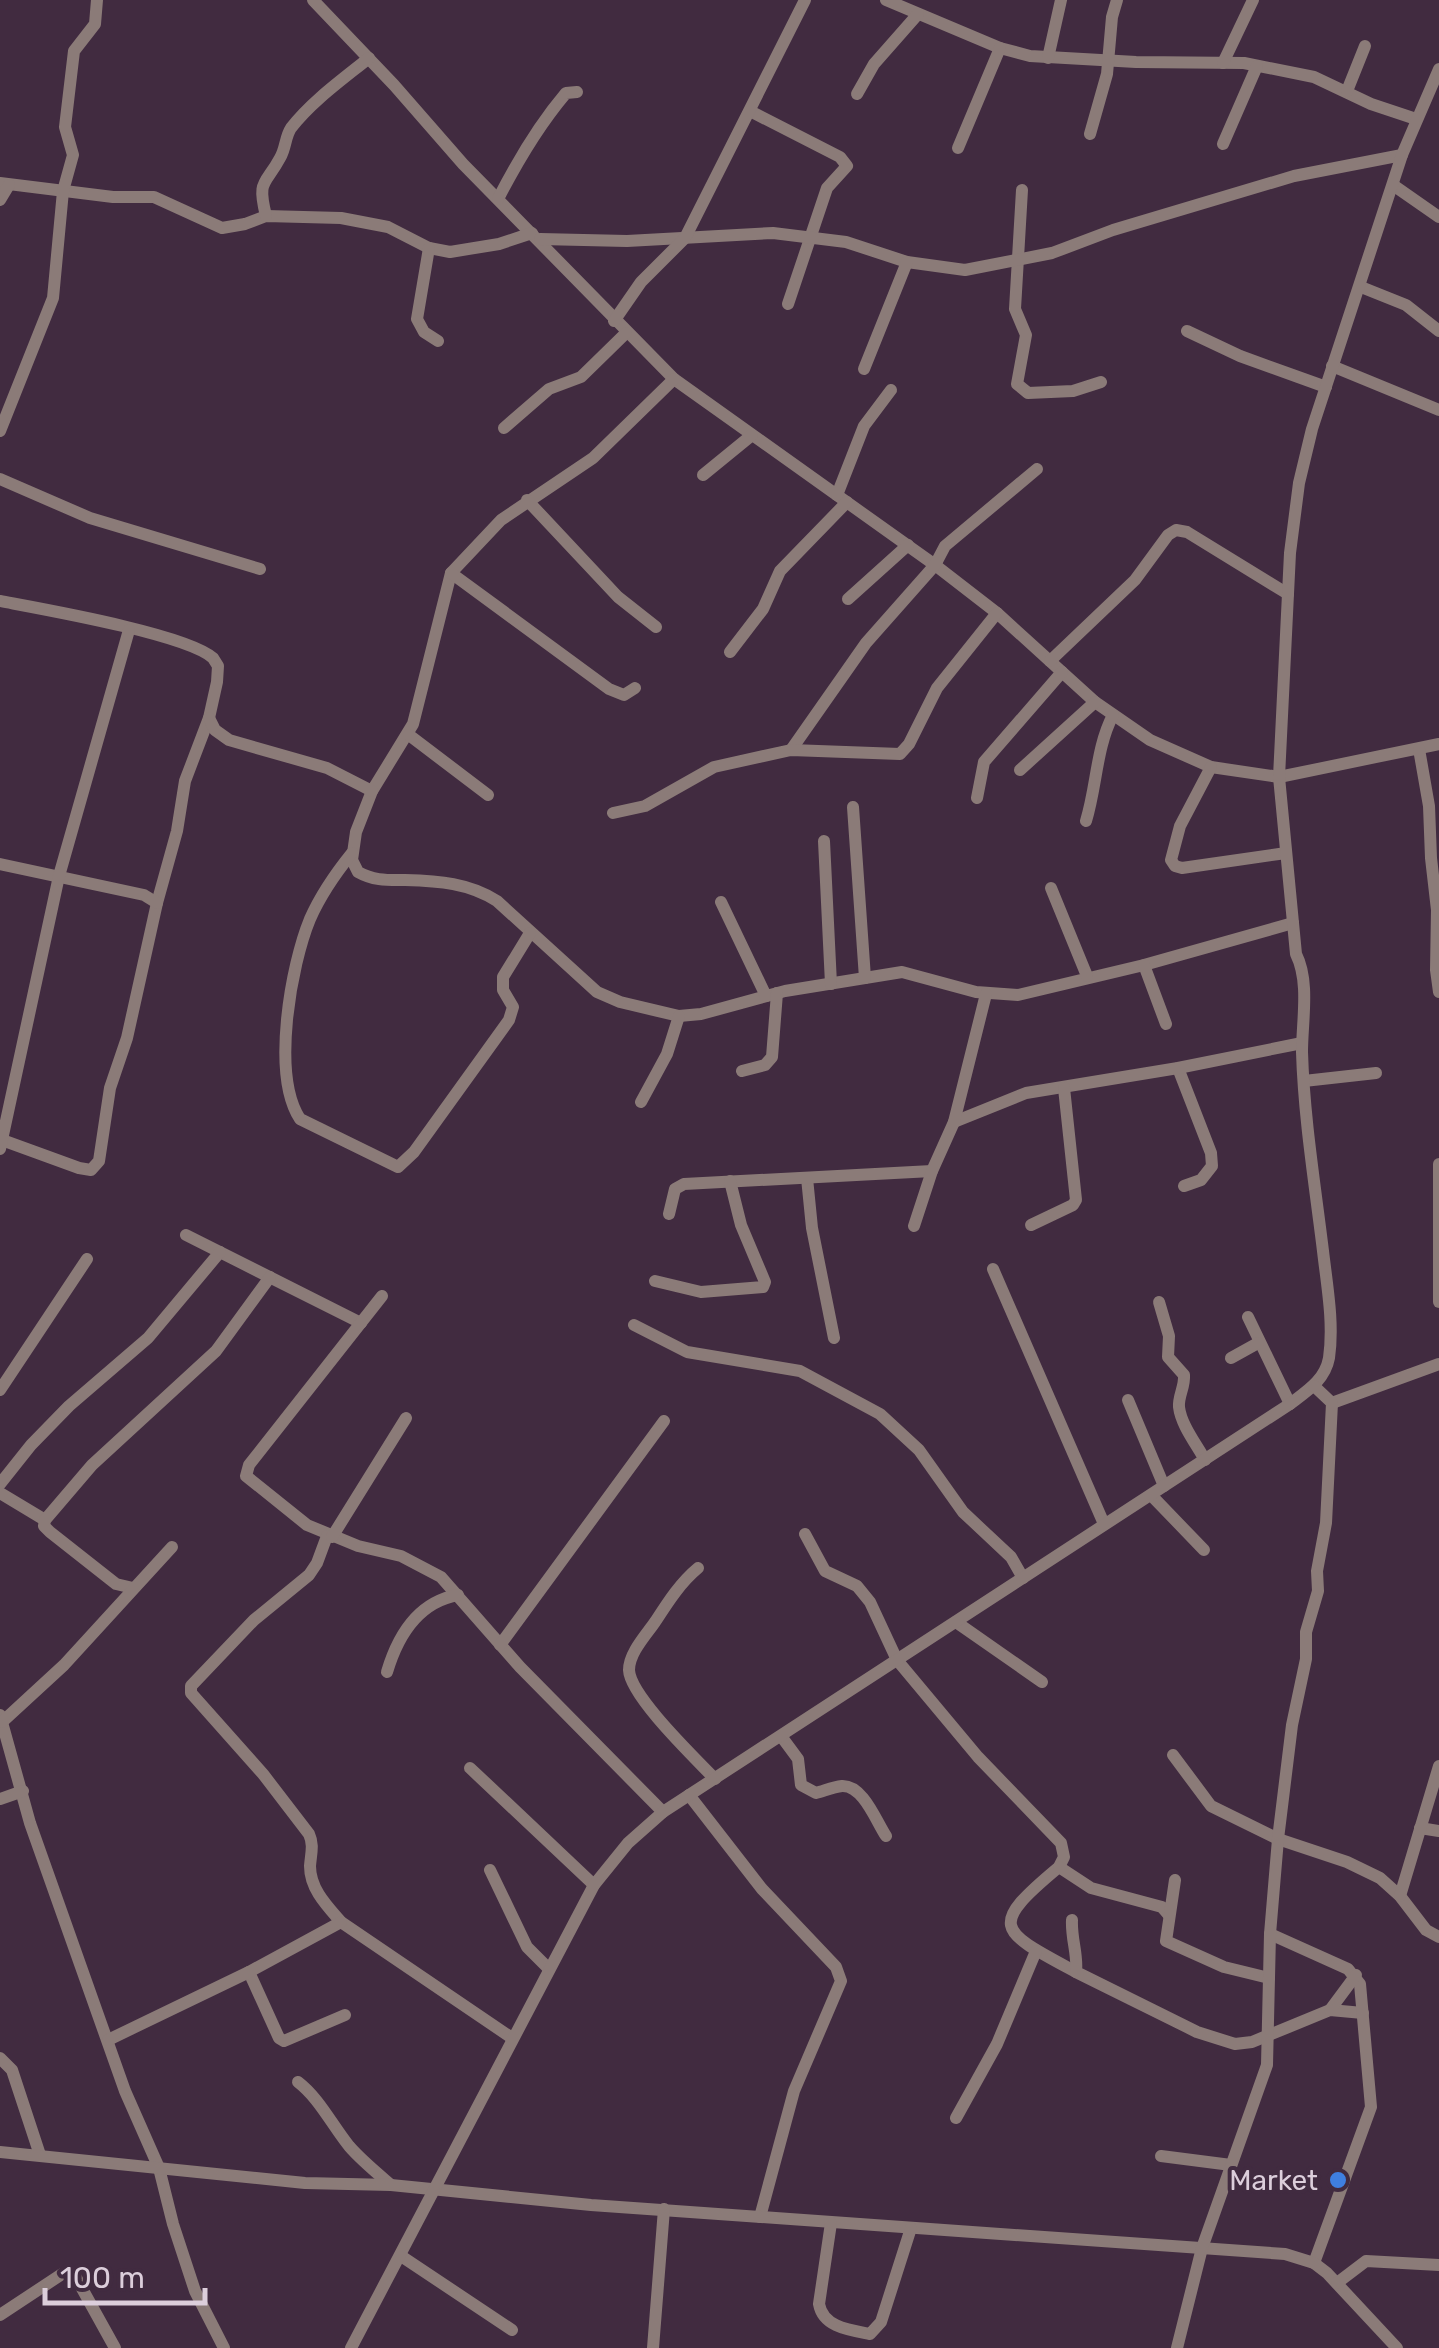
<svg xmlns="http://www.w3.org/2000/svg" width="1439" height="2348" font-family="Rubik,sans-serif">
<rect width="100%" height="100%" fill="#412b40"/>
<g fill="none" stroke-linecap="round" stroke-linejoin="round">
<g stroke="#8b7b78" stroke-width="12">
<path d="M 313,0 L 394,85 L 463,164 L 674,379 L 935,565 L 997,613 L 1095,702 L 1150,740 L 1211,767 L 1279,777 L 1439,744"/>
<path d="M 886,0 L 1000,48 L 1030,56 L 1136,62 L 1244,63 L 1314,77 L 1371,104 L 1416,119"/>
<path d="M 1048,58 L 1061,0"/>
<path d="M 1223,63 L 1253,0"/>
<path d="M 1347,91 L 1365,46"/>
<path d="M 857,94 L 874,64 L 918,14"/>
<path d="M 750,111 L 840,157 L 847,166 L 827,188 L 788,304"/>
<path d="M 1090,134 L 1107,74 L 1112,17 L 1117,0"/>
<path d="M 1223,144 L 1257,66"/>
<path d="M 958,148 L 1000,48"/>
<path d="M 0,183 L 113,197 L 154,197 L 222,228 L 245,224 L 266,216 L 341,218 L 388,227 L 429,248 L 450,252 L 499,244 L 532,233"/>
<path d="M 1393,185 L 1439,217"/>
<path d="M 1022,190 L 1015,309 L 1026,335 L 1017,384 L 1028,393 L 1073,391 L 1101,382"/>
<path d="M 498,199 C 518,160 538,126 566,93 L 577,92"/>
<path d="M 0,200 L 9,185"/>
<path d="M 266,216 C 257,179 265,186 280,158 C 286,148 285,137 291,128 C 312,101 343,79 369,58"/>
<path d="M 540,239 L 627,241 L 773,233 L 846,242 L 907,262 L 965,270 L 1052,253 L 1113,230 L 1294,176 L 1402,155"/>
<path d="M 429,248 L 417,319 L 424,332 L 438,341"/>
<path d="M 1361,287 L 1406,305 L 1439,331"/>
<path d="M 614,321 L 641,282 L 685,238 L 805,0"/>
<path d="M 1187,331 L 1240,356 L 1326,387"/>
<path d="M 1332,366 L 1439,410"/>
<path d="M 864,369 L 907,262"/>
<path d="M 674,379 L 593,458 L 501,520 L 451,573 L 413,724 L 372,791 L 356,832 L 352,860 L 358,872 C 374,881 388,880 405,880 C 439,881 469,883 497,901 L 597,992 L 620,1002 L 679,1016 L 701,1014 L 785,991 L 902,972 L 976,992 L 1018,995 L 1144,965 L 1293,923"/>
<path d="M 504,428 L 549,389 L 581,377 L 626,333"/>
<path d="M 0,431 L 53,298 L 63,191 L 73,155 L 65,127 L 74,51 L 95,24 L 97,0"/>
<path d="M 703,475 L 752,435"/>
<path d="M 0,479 L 90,518 L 260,569"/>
<path d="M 837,495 L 864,426 L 891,390"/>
<path d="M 527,500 L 618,597 L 656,627"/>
<path d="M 451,573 L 609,689 L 624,695 L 635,688"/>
<path d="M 848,599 L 908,545"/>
<path d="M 0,601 C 42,609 186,634 213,658 L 218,666 L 217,682 L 209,718 L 185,781 L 177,831 L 157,903 L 127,1038 L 110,1088 L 99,1161 L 91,1170 L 79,1168 L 2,1140"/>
<path d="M 730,652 L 763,609 L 780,571 L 847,502"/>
<path d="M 1050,661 L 1135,580 L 1168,535 L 1176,530 L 1187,532 L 1288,594"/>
<path d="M 209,718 L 215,730 L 229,740 L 327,768 L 372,791"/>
<path d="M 409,735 L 488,795"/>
<path d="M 1419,749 L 1429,806 L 1431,858 L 1437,910 L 1436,970 L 1439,992"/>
<path d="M 791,750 L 866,643 L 935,565 L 945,546 L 1037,469"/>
<path d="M 1211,767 L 1180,826 L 1171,860 L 1175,866 L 1182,868 L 1286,853"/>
<path d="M 1020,770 L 1095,702"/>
<path d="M 977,798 L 984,762 L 1062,672"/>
<path d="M 853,807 L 865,978"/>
<path d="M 613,813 L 645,806 L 714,767 L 791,750 L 900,754 L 909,744 L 937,688 L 997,613"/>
<path d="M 1086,821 C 1097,785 1096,748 1113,715"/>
<path d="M 824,841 L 831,984"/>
<path d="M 352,853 C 335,874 321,894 310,919 C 291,965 271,1075 300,1119 L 398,1167 L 414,1152 L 509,1020 L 513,1007 L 503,990 L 503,977 L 530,933"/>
<path d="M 0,864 L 144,895 L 157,903"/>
<path d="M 1051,888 L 1087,976"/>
<path d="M 721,902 L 766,996"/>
<path d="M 1144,965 L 1166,1024"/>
<path d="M 1178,1068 L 1211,1153 L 1212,1166 L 1201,1180 L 1184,1186"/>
<path d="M 742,1071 L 765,1065 L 772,1057 L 777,993"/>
<path d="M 1304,1081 L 1376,1073"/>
<path d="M 641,1102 L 667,1054 L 679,1016"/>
<path d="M 954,1122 L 1026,1093 L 1178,1068 L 1302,1043"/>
<path d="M 0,1149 L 59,876 L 129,630"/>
<path d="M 1439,1164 L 1439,1302"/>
<path d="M 807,1178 L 812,1228 L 834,1338"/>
<path d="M 669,1214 L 675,1189 L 684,1184 L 932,1171"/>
<path d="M 1031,1225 L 1073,1205 L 1076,1200 L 1064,1088"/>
<path d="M 914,1226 L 932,1171 L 954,1122 L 986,994"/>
<path d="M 186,1235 L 361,1323"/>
<path d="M 993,1269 L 1104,1524"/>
<path d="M 655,1281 L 701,1292 L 763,1287 L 765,1282 L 741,1225 L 730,1181"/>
<path d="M 382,1296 L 249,1465 L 246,1476 L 307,1525 L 358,1546 L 401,1556 L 441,1577 L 520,1667 L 663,1812"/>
<path d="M 1159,1302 L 1169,1336 L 1168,1357 L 1184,1375 C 1185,1387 1178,1396 1179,1407 C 1181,1425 1197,1445 1205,1460"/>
<path d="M 1248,1317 L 1290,1404"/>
<path d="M 634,1325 L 687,1352 L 800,1371 L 880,1414 L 919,1450 L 963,1512 L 1011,1557 L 1023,1578"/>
<path d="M 1231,1358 L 1258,1343"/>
<path d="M 0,1390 L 87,1259"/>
<path d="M 1128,1400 L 1164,1486"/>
<path d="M 1332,1403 L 1439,1364"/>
<path d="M 0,1484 L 31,1445 L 69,1406 L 148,1338 L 220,1252"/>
<path d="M 0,1493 L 45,1520"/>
<path d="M 1151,1495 L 1204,1550"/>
<path d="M 805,1534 L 825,1571 L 857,1586 L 870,1602 L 897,1660 L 978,1757 L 1061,1843 L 1064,1857 L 1059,1867 C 987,1927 998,1930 1076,1972"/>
<path d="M 327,1536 L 317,1563 L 309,1575 L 254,1620 L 191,1686 L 191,1693 L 263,1774 L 309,1834 C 314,1845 311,1853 310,1866 C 310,1889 327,1906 341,1922 L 512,2038"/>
<path d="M 332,1537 L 406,1418"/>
<path d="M 698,1568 C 680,1583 668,1602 655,1622 C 646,1635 629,1653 629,1670 C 630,1696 695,1758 715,1779"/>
<path d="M 133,1588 L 116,1584 L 50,1532 L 44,1526 L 45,1520 L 92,1465 L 216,1351 L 270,1277"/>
<path d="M 956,1622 L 1042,1682"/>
<path d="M 500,1645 L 664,1421"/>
<path d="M 387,1672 C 398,1635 418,1602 458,1595"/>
<path d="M 0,1715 L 30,1823 L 125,2091 L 159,2168 L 173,2224 L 195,2291 L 224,2348"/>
<path d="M 2,1722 L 64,1665 L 172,1547"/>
<path d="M 781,1736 L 798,1759 L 801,1785 L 816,1793 C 824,1791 833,1787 842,1786 C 863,1785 876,1821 886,1836"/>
<path d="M 1173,1755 L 1211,1806 L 1278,1839 L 1347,1862 L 1380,1878 L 1400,1896 L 1426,1930 L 1439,1937"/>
<path d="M 470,1768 L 594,1885"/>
<path d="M 689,1795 L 762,1889 L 836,1967 L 841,1981 L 794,2091 L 760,2217"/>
<path d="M 0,1799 L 23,1791"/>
<path d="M 1420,1828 L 1439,1831"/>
<path d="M 1059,1867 L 1091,1888 L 1162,1907 L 1168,1914"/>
<path d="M 490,1870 L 527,1947 L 549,1969"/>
<path d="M 1175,1880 L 1166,1941 L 1224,1967 L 1269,1978"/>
<path d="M 1400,1896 L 1439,1766"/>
<path d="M 1072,1920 C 1071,1939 1078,1954 1076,1972 L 1197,2032 L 1235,2044 L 1252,2042 L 1330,2010 L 1363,2013"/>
<path d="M 1270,1934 L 1348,1969 L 1360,1984 L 1371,2107 L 1314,2263"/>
<path d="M 249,1972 L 279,2038 L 284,2041 L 345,2015"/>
<path d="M 1330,2010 L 1356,1975"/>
<path d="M 108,2040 L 249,1972 L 341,1922"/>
<path d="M 0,2058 L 12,2070 L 40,2155"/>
<path d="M 298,2082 C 319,2098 332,2125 349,2146 C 361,2160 377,2173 391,2185"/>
<path d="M 956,2118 L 997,2044 L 1036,1951"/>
<path d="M 0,2152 L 305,2183 L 391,2185 L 591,2205 L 1285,2254 L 1314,2263 L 1327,2273 L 1397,2348"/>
<path d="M 1161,2156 L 1231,2165"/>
<path d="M 831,2223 L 819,2304 C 823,2327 849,2330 870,2334 L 881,2322 L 911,2228"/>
<path d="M 401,2256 L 512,2330"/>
<path d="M 1337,2283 L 1366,2261 L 1439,2265"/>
<path d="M 0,2315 L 62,2274 L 74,2274 L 115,2348"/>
<path d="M 351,2348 L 594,1885 L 628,1843 L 663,1812 L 1290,1404 C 1307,1391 1325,1380 1329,1358 C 1334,1323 1327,1286 1323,1251 C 1315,1185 1304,1118 1302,1052 C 1302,1021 1310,982 1296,954 L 1279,777 L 1290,553 L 1299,483 L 1312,429 L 1402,155 L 1439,69"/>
<path d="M 653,2348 L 664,2209"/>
<path d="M 1177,2348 L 1202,2248 L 1267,2065 L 1270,1934 L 1278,1839 L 1292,1725 L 1306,1659 L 1306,1632 L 1318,1591 L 1317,1571 L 1326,1523 L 1332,1403 L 1314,1386"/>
</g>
</g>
<circle fill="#3f7fe0" stroke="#412b40" stroke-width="4" cx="1338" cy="2180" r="10"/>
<g text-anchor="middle" stroke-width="8" stroke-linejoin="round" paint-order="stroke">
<g font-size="28" fill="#dccedb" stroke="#412b40" text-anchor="end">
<text x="1318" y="2190">Market</text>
</g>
</g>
<path d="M45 2288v15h160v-15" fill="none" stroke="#dccedb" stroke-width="5"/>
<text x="60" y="2288" font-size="30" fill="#dccedb" stroke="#412b40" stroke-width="8" paint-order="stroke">100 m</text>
</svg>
